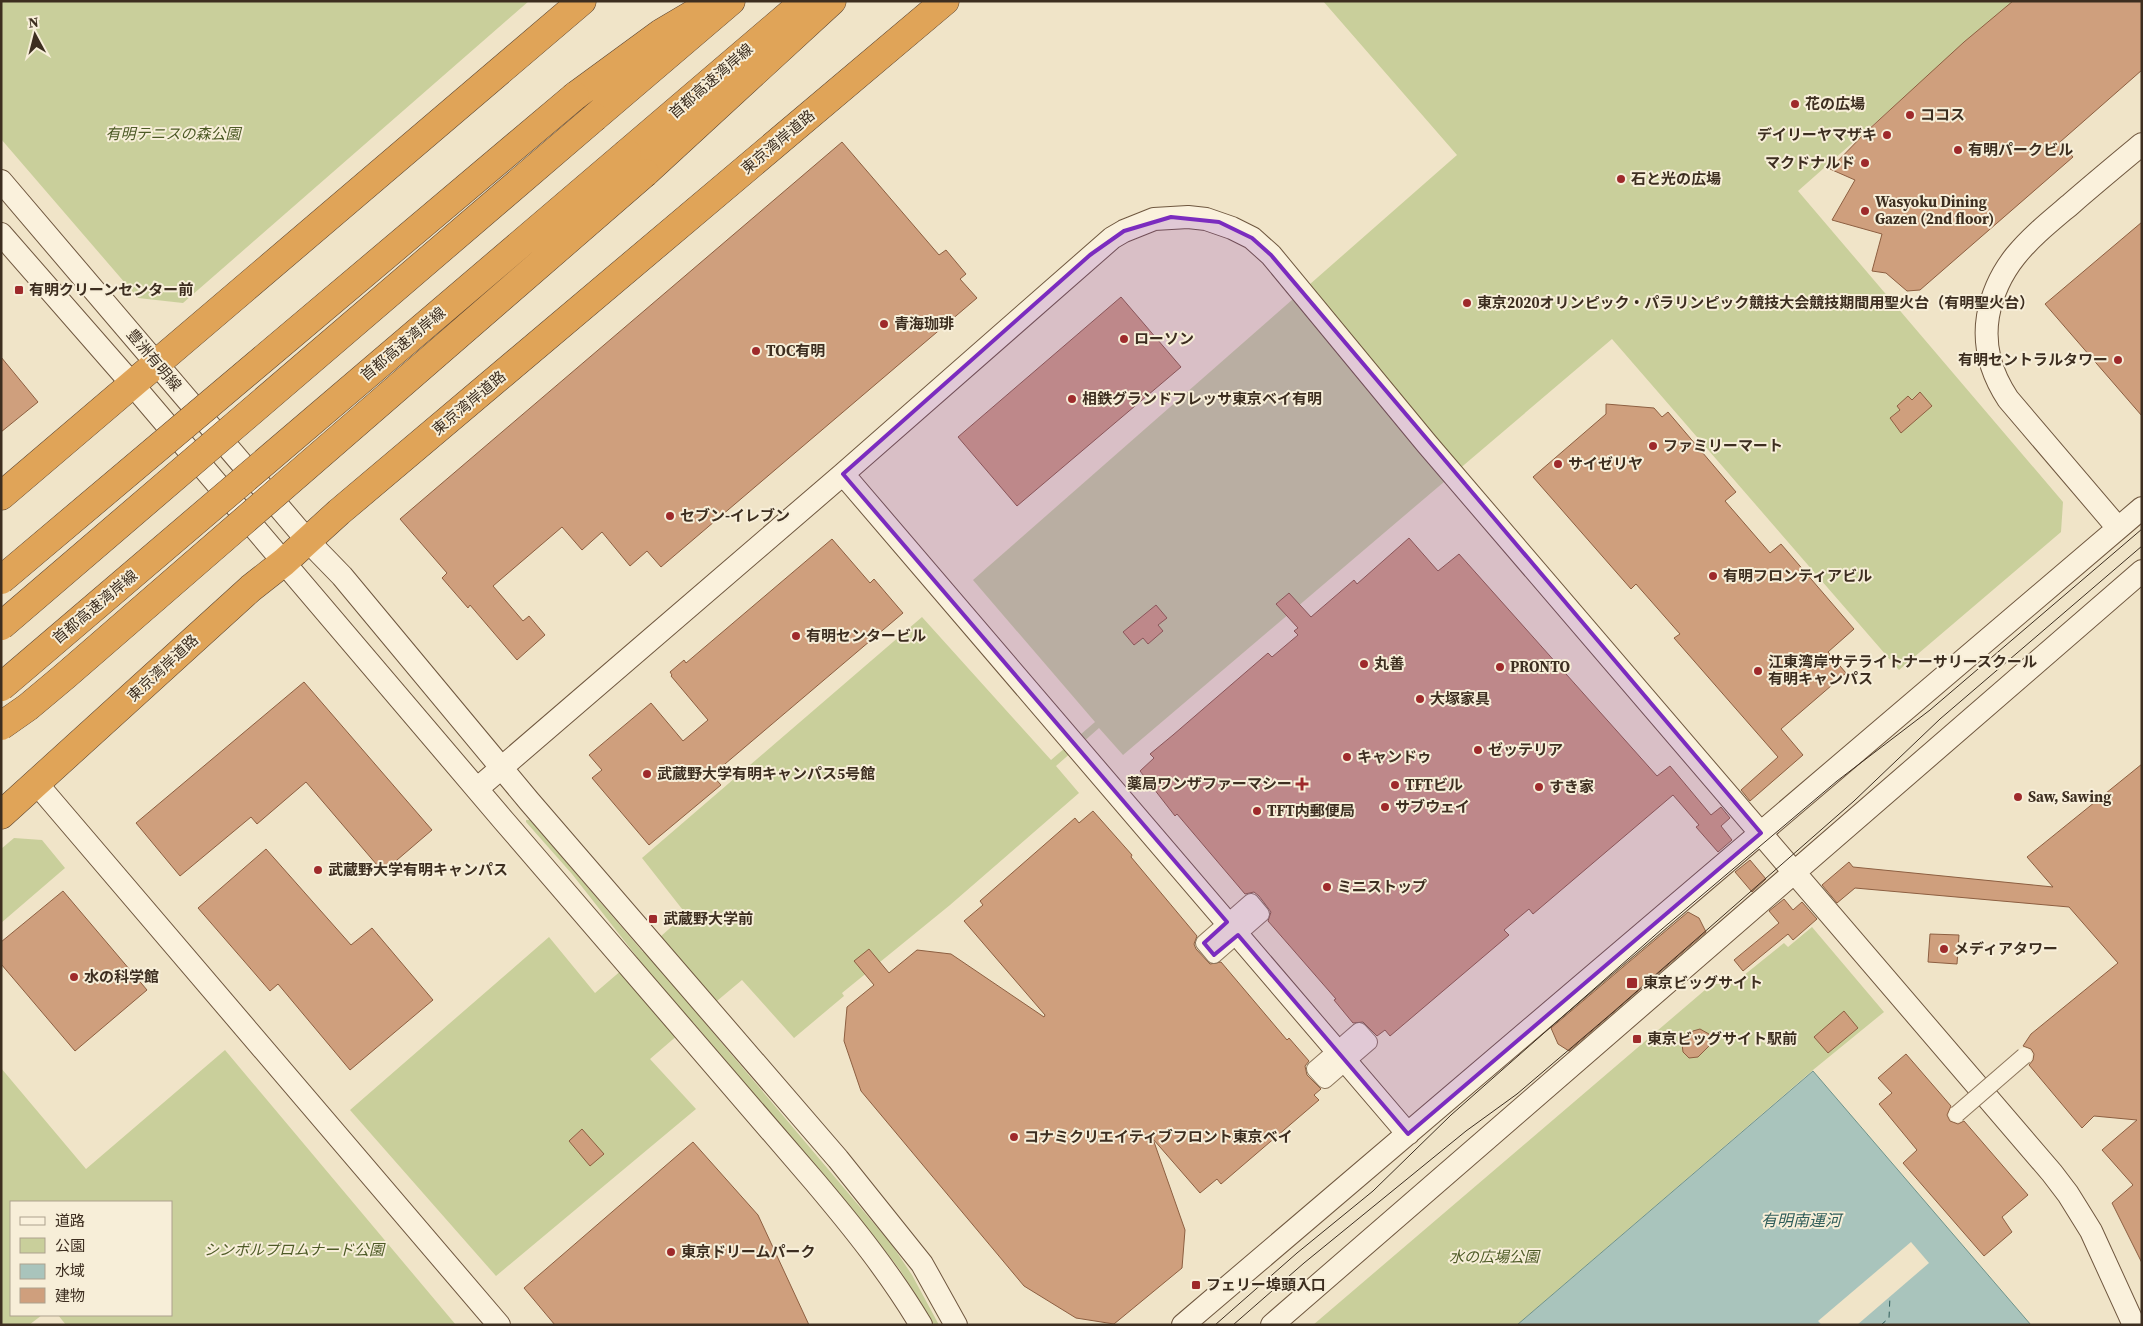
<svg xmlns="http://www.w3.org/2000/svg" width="2143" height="1326" viewBox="0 0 2143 1326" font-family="'Source Serif 4','Noto Sans JP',serif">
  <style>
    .green { fill: #c9cf9b }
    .water { fill: #a9c4bc; stroke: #6f938a }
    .pier { fill: #f0e4c8 }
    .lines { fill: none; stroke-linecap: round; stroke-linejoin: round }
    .ferry { stroke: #2f5d5a; stroke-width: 1; stroke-dasharray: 6 5; stroke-linecap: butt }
    .building { fill: #cf9f7d; stroke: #8d5f41 }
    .street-casing { stroke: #8d765c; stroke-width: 18 }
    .secondary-casing { stroke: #6f573f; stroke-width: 24 }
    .highway-casing { stroke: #5b4430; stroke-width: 29 }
    .street { stroke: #faf1dc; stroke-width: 16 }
    .secondary { stroke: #faf1dc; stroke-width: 22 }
    .highway { stroke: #e0a458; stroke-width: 28 }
    .tram { stroke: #3d2e20; stroke-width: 1 }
    .street-bridge-casing { stroke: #8d765c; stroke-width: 18; stroke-linecap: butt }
    .highway-bridge-casing { stroke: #5b4430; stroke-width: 29; stroke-linecap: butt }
    .street-bridge { stroke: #faf1dc; stroke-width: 16 }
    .highway-bridge { stroke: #e0a458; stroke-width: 28 }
    .marked { fill: #7b2cbf; fill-opacity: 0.2; stroke: #7b2cbf; stroke-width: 4; stroke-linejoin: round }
    .poi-dot { fill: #9e2a2b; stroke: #f7eed8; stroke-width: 2 }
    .labels { text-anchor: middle; stroke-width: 4; stroke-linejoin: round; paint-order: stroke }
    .street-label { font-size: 15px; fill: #3d2e20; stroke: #f7eed8 }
    .poi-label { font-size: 15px; font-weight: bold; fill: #3d2e20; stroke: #f7eed8; text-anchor: start }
    .park-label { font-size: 15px; font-style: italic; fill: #4d5a26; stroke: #f7eed8 }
    .water-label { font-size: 16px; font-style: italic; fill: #2f5d5a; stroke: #f7eed8 }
  </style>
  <rect width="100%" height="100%" fill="#f0e4c8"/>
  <path class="green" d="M1,1h528l-346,302 -45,-5 -137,-159z
    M1323,1h690l-215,190 265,311 -2,30 -162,138 -287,-331 -489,416 -24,-27 -43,38 23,27 -129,112 -108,88 2,3 -50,42 -52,-58 -43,36 193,229 20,30 27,50h-5l-34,-55 -27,-35 -180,-213 -43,37 46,50 -200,167 -146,-166 199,-173 46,56 42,-36 -65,-83 -46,-52v-2h4l113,132 43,-38 -44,-56 280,-241 129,143 44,-38 -122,-142 484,-425z
    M14,838l28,2 23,28 -64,55v-74z
    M1812,927l72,85 -71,58 -296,255h-204l399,-341h21l51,-41 4,4z
    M225,1050l231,275h-390l-8,-10h113v-113h-160v113h31l-13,10h-28v-257l85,101z"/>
  <path class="water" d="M1813,1071l218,254h-514z"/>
  <path class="pier" d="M1911,1242l18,21 -72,62h-35l-4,-4z"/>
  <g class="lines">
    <path class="ferry" d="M1881,1325l8,-7 1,-22"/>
  </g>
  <path class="building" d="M2013,1h129v69l-82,72 13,15 -153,133 -13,1 -21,-18 -14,-2 10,-37 -50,-14 23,-40 -25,-11 37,-38 97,-89z
    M842,142l97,113 7,-5 20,24 -6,5 17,19 -316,269 -14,-16 -17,15 -28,-34 -20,18 -20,-23 -69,59 30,35 6,-5 16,19 -28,25 -47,-55 -2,3 -26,-30 5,-5 -47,-54z
    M2142,222v194l-97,-112z
    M1121,297l60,70 -164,139 -59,-69z
    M1,357l37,45 -37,30z
    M1920,392l12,14 -31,27 -11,-15 10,-8 -3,-4 11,-10 4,4z
    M1606,404l48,4 8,9 6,-5 68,80 -11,9 45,52 11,-9 73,85 -26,23 18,21 -65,56 22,26 -53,46 -9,-11 37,-33 -104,-119 6,-4 -44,-50 -5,5 -98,-112 73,-63z
    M1409,538l29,33 21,-17 198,222 13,-10 41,49 10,-8 9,11 -9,8 11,14 -14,12 -22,-25 3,-2 -26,-30 -140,119 -4,-5 -25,21 5,5 -119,101 -5,-6 -8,6 -14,-14 -10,1 -19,-23 2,-1 -68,-78 3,-9 -12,-16 -5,-4 -9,2 -68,-80 -2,2 -35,-45 14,-13 -4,-4 23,-19 95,-82 4,4 26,-22 -4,-4 4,-3 -22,-24 13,-11 22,24 43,-37 3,4z
    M832,539l38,44 4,-4 29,34 -191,162 9,10 -72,60 -57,-67 10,-8 -13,-15 62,-52 32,38 25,-21 -37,-44 1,-1 -2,-3 14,-12 2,3z
    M1156,605l11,13 -9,7 5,6 -15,13 -5,-6 -9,7 -11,-13z
    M304,682l128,148 -49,42 -77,-90 -49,42 -6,-7 -71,59 -44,-53z
    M2142,764v499l-30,-60 21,-18 -31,-35 35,-30 -43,-4 -12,12 -53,-63 4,-5 1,-6 -3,-5 -8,-3 8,-12 87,-71 -49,-56 -214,-19 -18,15 -15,-18 27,-23 4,5 200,20 -26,-30z
    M1093,811l39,44 -1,2 66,79 -3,8 2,5 14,15 11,-2 66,78 2,-2 20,23 -4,5 2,9 14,14 -7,6 5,5 -98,84 -4,-5 -17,14 -47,-54 32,91 -3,38 -68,56 -38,-6 -52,-32 -163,-195 -17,-50 3,-34 27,-22 -20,-24 15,-12 20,24 28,-23 34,4 93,63 1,-2 -81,-94 19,-16 -3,-4 95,-83 4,5z
    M266,849l85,96 21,-17 61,72 -83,70 -72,-86 -8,7 -72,-83z
    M1750,860l16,19 -14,13 -17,-20z
    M63,891l84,99 -72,61 -74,-87v-22z
    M1784,899l9,11 9,-8 15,17 -24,21 -5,-6 -45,37 -9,-11 45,-37 -10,-12z
    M1688,912l11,6 7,14 -137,119 -11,-7 -7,-16z
    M1930,934l29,1 -2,29 -29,-2z
    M1844,1011l14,17 -30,25 -14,-16z
    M1700,1029l9,5 1,11 -12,12 -9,1 -6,-6 -1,-8 11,-13z
    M1906,1054l45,52 -4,9 3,6 8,3 6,-3 64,74 -26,22 10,15 -28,24 -81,-93 14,-13 -38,-46 13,-11 -14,-15z
    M582,1129l22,25 -14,12 -21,-25z
    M693,1142l65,73 51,110h-254l-31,-37z"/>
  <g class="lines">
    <defs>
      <path id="street" d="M1251,902l10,12 -47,41 -10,-12z
        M1359,1031l10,11 -44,38 -10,-11z"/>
      <path id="secondary" d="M1,181l306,359 35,36 187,225 309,358 84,105 34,61
        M1,234l132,151 371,436 311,361c38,45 75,91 106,143
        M843,474l565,660
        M2118,528l-110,-129c-17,-26 -25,-52 -20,-83 10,-54 44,-79 84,-113 23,-20 46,-39 70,-59
        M37,784l462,541
        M478,788l365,-314 269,-236 12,-7 30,-12 34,-2 18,2 26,9 20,10 19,17 156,189 625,729 16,21 23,37 43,94
        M1183,1325l959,-817
        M1272,1325l870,-754"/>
      <path id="highway" d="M575,96l86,-63 44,-26
        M595,117l136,-116
        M627,153l178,-152
        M645,173l187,-172
        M1,496l581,-495
        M1,815l250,-227 33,-26 55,-50 606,-511"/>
    </defs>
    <use href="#street" class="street-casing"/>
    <use href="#secondary" class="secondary-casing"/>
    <use href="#highway" class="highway-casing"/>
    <use href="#street" class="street"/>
    <use href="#secondary" class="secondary"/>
    <use href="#highway" class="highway"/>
    <path class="tram" d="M1215,1325l82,-72 76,-62 78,-76 211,-186 175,-148 93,-71 212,-181
      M1233,1325l71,-62 162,-132 51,-37 95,-81 242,-212 86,-82 202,-173"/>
    <defs>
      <path id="street-bridge" d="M1957,1114l67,-58"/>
      <path id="highway-bridge" d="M1,580l574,-484
        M1,626l594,-509
        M1,687l626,-534
        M1,726l27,-19 37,-31 580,-503"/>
    </defs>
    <use href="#street-bridge" class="street-bridge-casing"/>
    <use href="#highway-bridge" class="highway-bridge-casing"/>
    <use href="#street-bridge" class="street-bridge"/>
    <use href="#highway-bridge" class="highway-bridge"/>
  </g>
  <path class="marked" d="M1171,217l48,5 33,16 19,17 490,578 -353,301 -170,-199 -24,20 -10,-12 23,-21 -384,-448 247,-219 34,-24z"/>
  <g class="poi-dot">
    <circle cx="1795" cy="104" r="5"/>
    <circle cx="1910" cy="115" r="5"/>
    <circle cx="1887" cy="135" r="5"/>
    <circle cx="1958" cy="150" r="5"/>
    <circle cx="1865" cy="163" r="5"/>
    <circle cx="1621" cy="179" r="5"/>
    <circle cx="1865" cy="211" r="5"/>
    <rect x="14" y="285" width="10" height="10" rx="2.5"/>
    <circle cx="1467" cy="303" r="5"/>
    <circle cx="884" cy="324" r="5"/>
    <circle cx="1124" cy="339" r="5"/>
    <circle cx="756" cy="351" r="5"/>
    <circle cx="2118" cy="360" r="5"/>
    <circle cx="1072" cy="399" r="5"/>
    <circle cx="1653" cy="446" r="5"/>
    <circle cx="1558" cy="464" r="5"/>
    <circle cx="670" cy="516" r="5"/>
    <circle cx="1713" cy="576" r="5"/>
    <circle cx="796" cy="636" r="5"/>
    <circle cx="1364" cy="664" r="5"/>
    <circle cx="1500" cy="667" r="5"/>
    <circle cx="1758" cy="671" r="5"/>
    <circle cx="1420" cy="699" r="5"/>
    <circle cx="1478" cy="750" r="5"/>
    <circle cx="1347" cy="757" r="5"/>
    <circle cx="647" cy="774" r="5"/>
    <path d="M1299.5 776.5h5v5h5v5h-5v5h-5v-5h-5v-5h5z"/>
    <circle cx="1395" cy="785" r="5"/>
    <circle cx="1539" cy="787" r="5"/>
    <circle cx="2018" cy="797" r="5"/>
    <circle cx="1385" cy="807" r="5"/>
    <circle cx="1257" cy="811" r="5"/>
    <circle cx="318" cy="870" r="5"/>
    <circle cx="1327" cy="887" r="5"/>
    <rect x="648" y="914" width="10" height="10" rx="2.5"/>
    <circle cx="1944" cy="949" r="5"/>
    <circle cx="74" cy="977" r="5"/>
    <rect x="1626" y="977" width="12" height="12" rx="2.5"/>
    <rect x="1632" y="1034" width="10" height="10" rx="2.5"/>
    <circle cx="1014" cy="1137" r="5"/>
    <circle cx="671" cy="1252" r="5"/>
    <rect x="1191" y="1280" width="10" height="10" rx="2.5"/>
  </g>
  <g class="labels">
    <g class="street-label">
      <text transform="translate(711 81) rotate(-41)" y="5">首都高速湾岸線</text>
      <text transform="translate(778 142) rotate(-40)" y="5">東京湾岸道路</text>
      <text transform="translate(403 344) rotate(-40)" y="5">首都高速湾岸線</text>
      <text transform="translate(154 360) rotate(50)" y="5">豊洲有明線</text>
      <text transform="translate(469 403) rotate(-40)" y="5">東京湾岸道路</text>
      <text transform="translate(95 607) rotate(-40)" y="5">首都高速湾岸線</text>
      <text transform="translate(163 668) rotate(-43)" y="5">東京湾岸道路</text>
    </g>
    <g class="poi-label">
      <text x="1805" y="109">花の広場</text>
      <text x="1920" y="120">ココス</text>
      <text x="1877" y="140" text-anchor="end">デイリーヤマザキ</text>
      <text x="1968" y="155">有明パークビル</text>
      <text x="1855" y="168" text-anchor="end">マクドナルド</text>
      <text x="1631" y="184">石と光の広場</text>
      <text x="1875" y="207">Wasyoku Dining<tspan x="1875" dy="17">Gazen (2nd floor)</tspan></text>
      <text x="29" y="295">有明クリーンセンター前</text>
      <text x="1477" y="308">東京2020オリンピック・パラリンピック競技大会競技期間用聖火台（有明聖火台）</text>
      <text x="894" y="329">青海珈琲</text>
      <text x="1134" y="344">ローソン</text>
      <text x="766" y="356">TOC有明</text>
      <text x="2108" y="365" text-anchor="end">有明セントラルタワー</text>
      <text x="1082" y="404">相鉄グランドフレッサ東京ベイ有明</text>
      <text x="1663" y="451">ファミリーマート</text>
      <text x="1568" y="469">サイゼリヤ</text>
      <text x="680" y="521">セブン-イレブン</text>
      <text x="1723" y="581">有明フロンティアビル</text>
      <text x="806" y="641">有明センタービル</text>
      <text x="1768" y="667">江東湾岸サテライトナーサリースクール<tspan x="1768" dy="17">有明キャンパス</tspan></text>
      <text x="1374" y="669">丸善</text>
      <text x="1510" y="672">PRONTO</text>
      <text x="1430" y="704">大塚家具</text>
      <text x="1488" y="755">ゼッテリア</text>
      <text x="1357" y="762">キャンドゥ</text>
      <text x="657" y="779">武蔵野大学有明キャンパス5号館</text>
      <text x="1292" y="789" text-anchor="end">薬局ワンザファーマシー</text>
      <text x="1405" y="790">TFTビル</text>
      <text x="1549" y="792">すき家</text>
      <text x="2028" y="802">Saw, Sawing</text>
      <text x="1395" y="812">サブウェイ</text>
      <text x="1267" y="816">TFT内郵便局</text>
      <text x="328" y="875">武蔵野大学有明キャンパス</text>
      <text x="1337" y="892">ミニストップ</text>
      <text x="663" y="924">武蔵野大学前</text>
      <text x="1954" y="954">メディアタワー</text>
      <text x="84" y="982">水の科学館</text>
      <text x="1643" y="988">東京ビッグサイト</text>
      <text x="1647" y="1044">東京ビッグサイト駅前</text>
      <text x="1024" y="1142">コナミクリエイティブフロント東京ベイ</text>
      <text x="681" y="1257">東京ドリームパーク</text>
      <text x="1206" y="1290">フェリー埠頭入口</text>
    </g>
    <g class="park-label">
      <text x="173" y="139">有明テニスの森公園</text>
      <text x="294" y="1255">シンボルプロムナード公園</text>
      <text x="1494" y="1262">水の広場公園</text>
    </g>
    <g class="water-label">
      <text x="1801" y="1226">有明南運河</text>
    </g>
  </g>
  <rect width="2143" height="1326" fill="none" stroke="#3d2e20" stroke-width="5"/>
  <rect x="10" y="1201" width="162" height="115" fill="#f7eed8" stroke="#ada18e"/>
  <rect x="20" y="1217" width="25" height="8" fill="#faf1dc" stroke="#ada18e"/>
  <text x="55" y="1226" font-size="15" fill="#3d2e20">道路</text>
  <rect x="20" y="1238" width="25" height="15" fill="#c9cf9b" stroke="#ada18e"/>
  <text x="55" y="1251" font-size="15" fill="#3d2e20">公園</text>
  <rect x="20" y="1264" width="25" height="15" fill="#a9c4bc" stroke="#ada18e"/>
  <text x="55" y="1276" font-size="15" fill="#3d2e20">水域</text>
  <rect x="20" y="1288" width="25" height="15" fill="#cf9f7d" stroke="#ada18e"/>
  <text x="55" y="1301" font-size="15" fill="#3d2e20">建物</text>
  <g transform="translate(35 35) rotate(353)" stroke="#f7eed8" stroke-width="4" paint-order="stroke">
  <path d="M0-4L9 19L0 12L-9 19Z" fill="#3d2e20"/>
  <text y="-8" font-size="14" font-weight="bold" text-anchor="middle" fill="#3d2e20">N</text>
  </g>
</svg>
